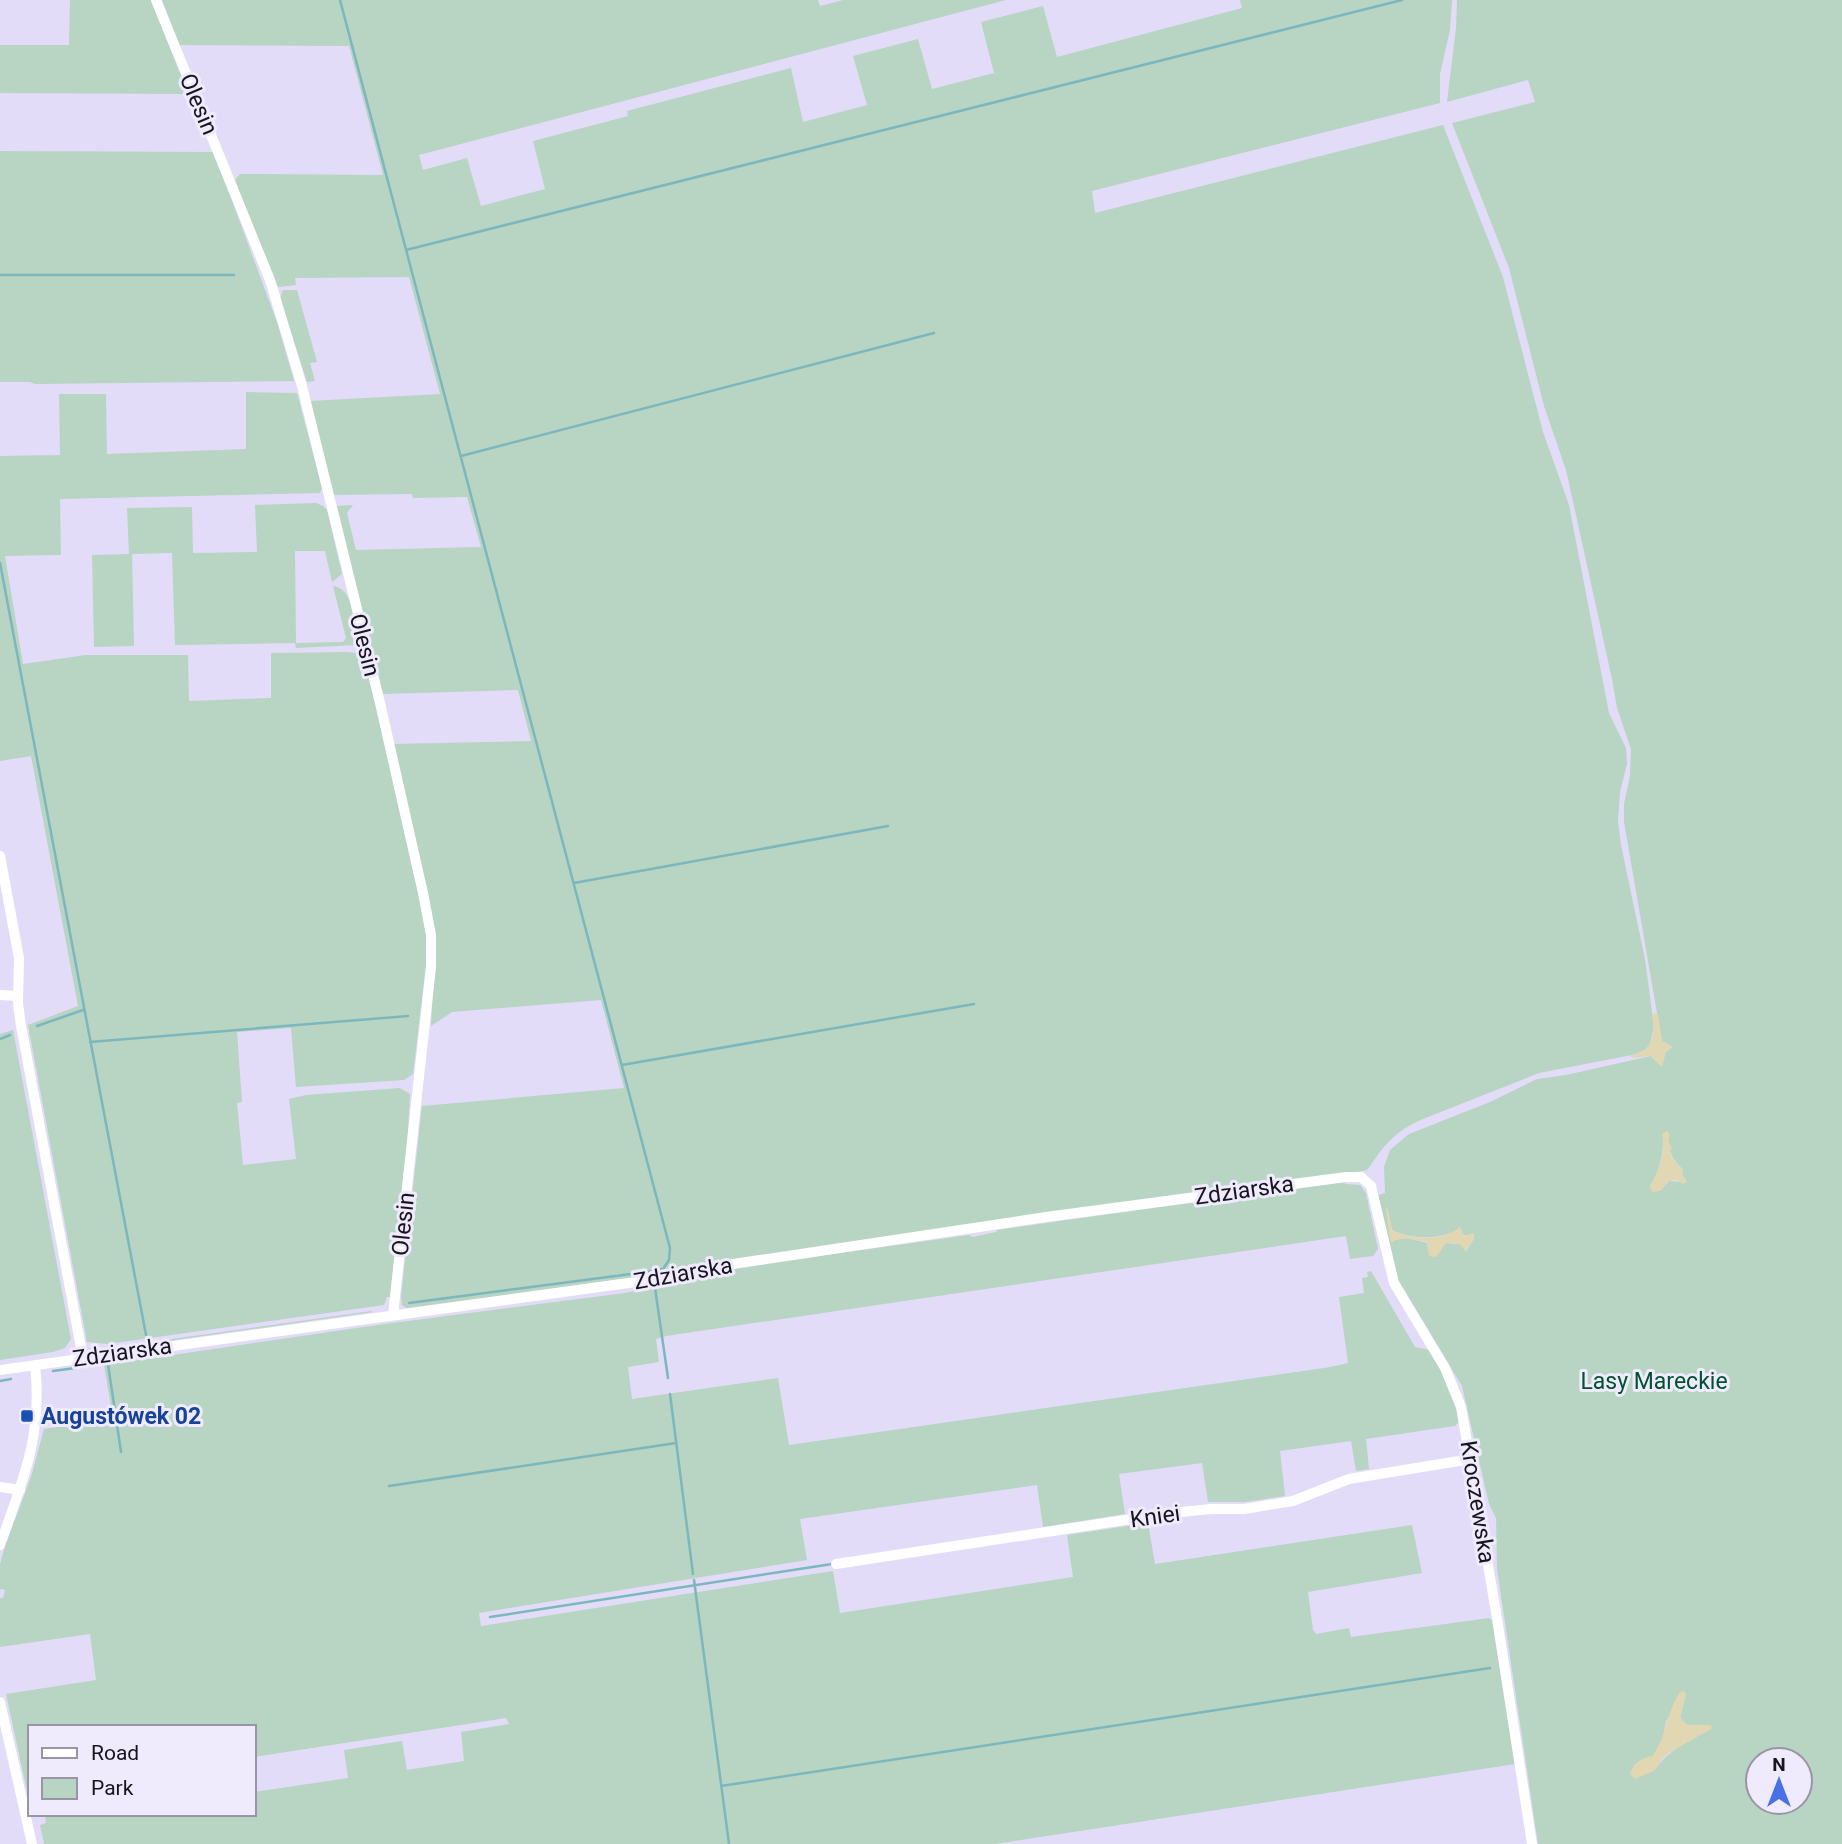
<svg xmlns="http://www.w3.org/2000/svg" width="1842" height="1844" viewBox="0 0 1842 1844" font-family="Roboto,sans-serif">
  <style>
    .green { fill: #b8d4c2; fill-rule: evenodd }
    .sand { fill: #e1d7b2 }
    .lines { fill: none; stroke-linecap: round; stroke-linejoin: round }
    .stream { stroke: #7cb7be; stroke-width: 2.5 }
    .minor { stroke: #fff; stroke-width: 10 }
    .transit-dot { fill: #1a4fb4; stroke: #efebfc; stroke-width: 2.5 }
    .labels { text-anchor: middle; stroke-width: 6; stroke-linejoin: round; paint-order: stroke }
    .street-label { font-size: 23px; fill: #18151f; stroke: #efebfc }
    .park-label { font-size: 23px; fill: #02522f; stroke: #efebfc }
    .transit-label { font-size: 23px; font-weight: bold; fill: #164399; stroke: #efebfc; text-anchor: start }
  </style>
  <rect width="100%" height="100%" fill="#e2dcf8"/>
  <path class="green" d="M70,0h81l37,87 -1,7 -187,-1v-48h69z
    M162,0h656l2,6 23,-6h163l-587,155 4,15 44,-12 14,48 64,-17 -12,-48 95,-25 -1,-5 164,-43 12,54 64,-17 -14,-49 65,-17 14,50 62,-16 -13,-51 62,-16 14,51 185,-49 -2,-8h212l-2,30 -10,44v29l-348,88 3,22 348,-88 60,152 40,155 26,73 40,208 17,35 1,16 -7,28 -2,29 3,24 24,114 9,68 -4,17 -5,6 -13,5 -93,18 -116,46c-28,12 -38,25 -55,50l-5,2 -187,24 -517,80 -252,33 -5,-3 -1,-9 21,-190 202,-18 -23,-88 -149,12 -21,14 4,-70 -42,-212 138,-3 -13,-51 -135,4 -46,-188 16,-1 -6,8 9,37 125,-3 -14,-50 -54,1 -1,-4 -78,1 -24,-94 130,-7 -31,-117 -114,1 1,7 -17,2 -5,-4 -39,-103 5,-6 143,1 -34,-129 -170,-1z
    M1457,0h385v1844h-304l-41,-275 -1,-51 -7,-14 -27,-118 -65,-108 -19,-83 7,-2 -1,-26 6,-17 19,-16 81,-32 47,-23 29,-4 85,-19 8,8 7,-12 6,-5 -10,-5 -38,-220v-18l6,-28 1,-27 -14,-41 -5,-29 -46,-209 -22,-64 -35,-138 -57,-145 83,-21 -7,-22 -81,22 9,-74zM1668,1138c1,14 4,22 15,31l-2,13 -12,-1 -9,10 -10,-5c9,-14 13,-30 13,-46zM1387,1207l5,23c19,9 44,10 63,1l19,8 -8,12 -6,-7 -14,-1 -4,3 -14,2 -1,-5 -19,-5 -14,2 -4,-6zM1686,1693l-6,25 7,7h23l2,3c-22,12 -44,22 -58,43l-21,-5 20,-10 10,-18 3,-17zM1758,1760h42v42h-42z
    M0,151l214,1 64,173 16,56 -259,3 -5,-2h-30z
    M283,290h14l20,72 -7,1 5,18 -8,1 -27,-83z
    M246,392l51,1 25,95 -2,5 -260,6 1,56 -56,1 18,108 63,-9h102l1,46 82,-3v-45l76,-1 10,1 9,8 56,249 6,38 -15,126 -9,6 -108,7 -5,-59 -54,4 5,70 -5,1 6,62 53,-6 -7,-60 17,-4 94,-7 10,6 -3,54 -17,149h-3l-3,8 -276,39 -21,-2 -59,-317 50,-19 -47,-250 -31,5v-305l60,-1 -1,-61h47l1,60 139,-5z
    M316,503l7,3 4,4 15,64 -10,8 -7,-31h-30l1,92 47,-1 3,-4 -13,-52c21,2 21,37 25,53l-1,6 -61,3 -1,-5 -120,2 -3,-92 -40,1 2,92 -40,1 -2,-92 37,-1 -2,-46 65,-1 1,46 64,-1 -2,-47z
    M13,1030l58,309 -6,9 -12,4 -53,8v-326z
    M1344,1181l1,3 15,1 6,8 12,56 -5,7 -23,3 -4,-23 -680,100 -10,3 3,23 -31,5 4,32 146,-21 11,67 542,-78 17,-4 -9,-66 25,-4 -2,-15 6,-1 -1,-5 4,-1 44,76 14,3 19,31 12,40 -5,5 -89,13 3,30 -13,2 -5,-30 -71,10 5,45 -40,6h-37l-6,-39 -83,11 6,40 -82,13 -6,-42 -237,34 7,41 -328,53 2,13 352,-55 7,42 233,-36 -6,-42 81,-12 7,41 257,-39 10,48 -114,19 5,38 3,4 33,-6 2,9 138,-19 3,2 23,144 -520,80h-951l-4,-19 6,-2 -1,-9h209v-22l94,-14 -4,-28 58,-9 5,29 57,-9 -3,-29 48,-8 -3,-6 -252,39v-30h-224v63l-3,1 -21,-97 90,-14 -6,-46 -90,13v-49h3l2,-8 -5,-1v-25l5,-18 26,-69 13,-48 69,-11 -9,-53 273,-40 248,-32 63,-13 -1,-4 25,-5 257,-36 4,2 23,-5 1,-2z
    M371,1311l2,1 -275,39 -11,-3h21z"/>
  <path class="sand" d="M1654,1013l4,1 4,27 11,6 -7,5 -4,15 -11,-11 -17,2 -4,-2c5,-2 12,-4 16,-7 9,-8 8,-24 6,-34z
    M1667,1131l3,4 -2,6 5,9 -4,-2c1,9 7,16 14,21l-1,5 5,8 -4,2 -7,-4 -7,1 -9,10 -8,1 -2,-6c9,-15 16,-35 12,-52z
    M1387,1206l5,24c20,10 50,12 68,-3l4,9 10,-3v6l-9,12 -5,-7 -14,-1 -10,14 -7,-1 -2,-14c-12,-2 -24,-6 -35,0l-2,-2 -4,-32z
    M1681,1691l5,2 -6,25 7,7h23l3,3 -43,24 -7,6 -9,13 -19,8 -5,-5c4,-12 11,-16 23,-18 14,-20 13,-45 28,-65z"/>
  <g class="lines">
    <path class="stream" d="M340,0l330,1248 -1,12 -6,9 -9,2 -245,32
      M406,250l996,-250
      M0,275h234
      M461,456l473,-123
      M0,563l146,772
      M574,883l314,-57
      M37,1026l46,-16
      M0,1039l10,-4
      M90,1042l318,-26
      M622,1065l352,-61
      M655,1288l13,90
      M94,1364h14l13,88
      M53,1371l30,-4
      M0,1381l11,-2
      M670,1394l23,180
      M389,1486l287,-43
      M694,1580l35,264
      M490,1617l342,-53
      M721,1786l769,-118"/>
    <path class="minor" d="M156,0l114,280 32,106 78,317 43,190 8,42v32l-38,348
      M0,856l19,102 -1,45 3,23 62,332
      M0,995l18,1
      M0,1370l657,-91 43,-10 346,-52 300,-40h15l10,9 23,97 51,85 16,39 35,205 36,232
      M0,1487l20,3
      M0,1545c23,-65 43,-110 35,-180
      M836,1564l335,-51 40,-4h33l49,-8 56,-22 122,-20
      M0,1702l32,142"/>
  </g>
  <rect class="transit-dot" x="20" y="1409" width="14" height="14" rx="3.5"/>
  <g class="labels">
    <g class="street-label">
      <text transform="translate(199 104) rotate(67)" y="8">Olesin</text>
      <text transform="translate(365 645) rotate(76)" y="8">Olesin</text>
      <text transform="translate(1244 1190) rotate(-8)" y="8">Zdziarska</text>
      <text transform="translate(403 1224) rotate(-84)" y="8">Olesin</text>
      <text transform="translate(683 1273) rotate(-10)" y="8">Zdziarska</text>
      <text transform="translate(122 1352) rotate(-8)" y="8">Zdziarska</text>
      <text transform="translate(1478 1502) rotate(81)" y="8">Kroczewska</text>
      <text transform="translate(1155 1516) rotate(-8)" y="8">Kniei</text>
    </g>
    <g class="park-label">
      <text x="1654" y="1389">Lasy Mareckie</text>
    </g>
    <g class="transit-label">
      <text x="41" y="1424">Augustówek 02</text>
    </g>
  </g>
  <rect x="28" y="1725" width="228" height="91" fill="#efebfc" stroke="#9995a4" stroke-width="2"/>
  <rect x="42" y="1748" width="35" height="10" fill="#ffffff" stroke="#9995a4" stroke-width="2"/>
  <text x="91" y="1760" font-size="21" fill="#18151f">Road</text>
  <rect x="42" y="1778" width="35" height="21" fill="#b8d4c2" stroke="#9995a4" stroke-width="2"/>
  <text x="91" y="1795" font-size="21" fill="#18151f">Park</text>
  <g transform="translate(1779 1781)"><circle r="33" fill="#efebfc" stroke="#9995a4" stroke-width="2"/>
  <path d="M0-5L12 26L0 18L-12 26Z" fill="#4871e4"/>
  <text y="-10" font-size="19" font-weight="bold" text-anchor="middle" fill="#18151f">N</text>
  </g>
</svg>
